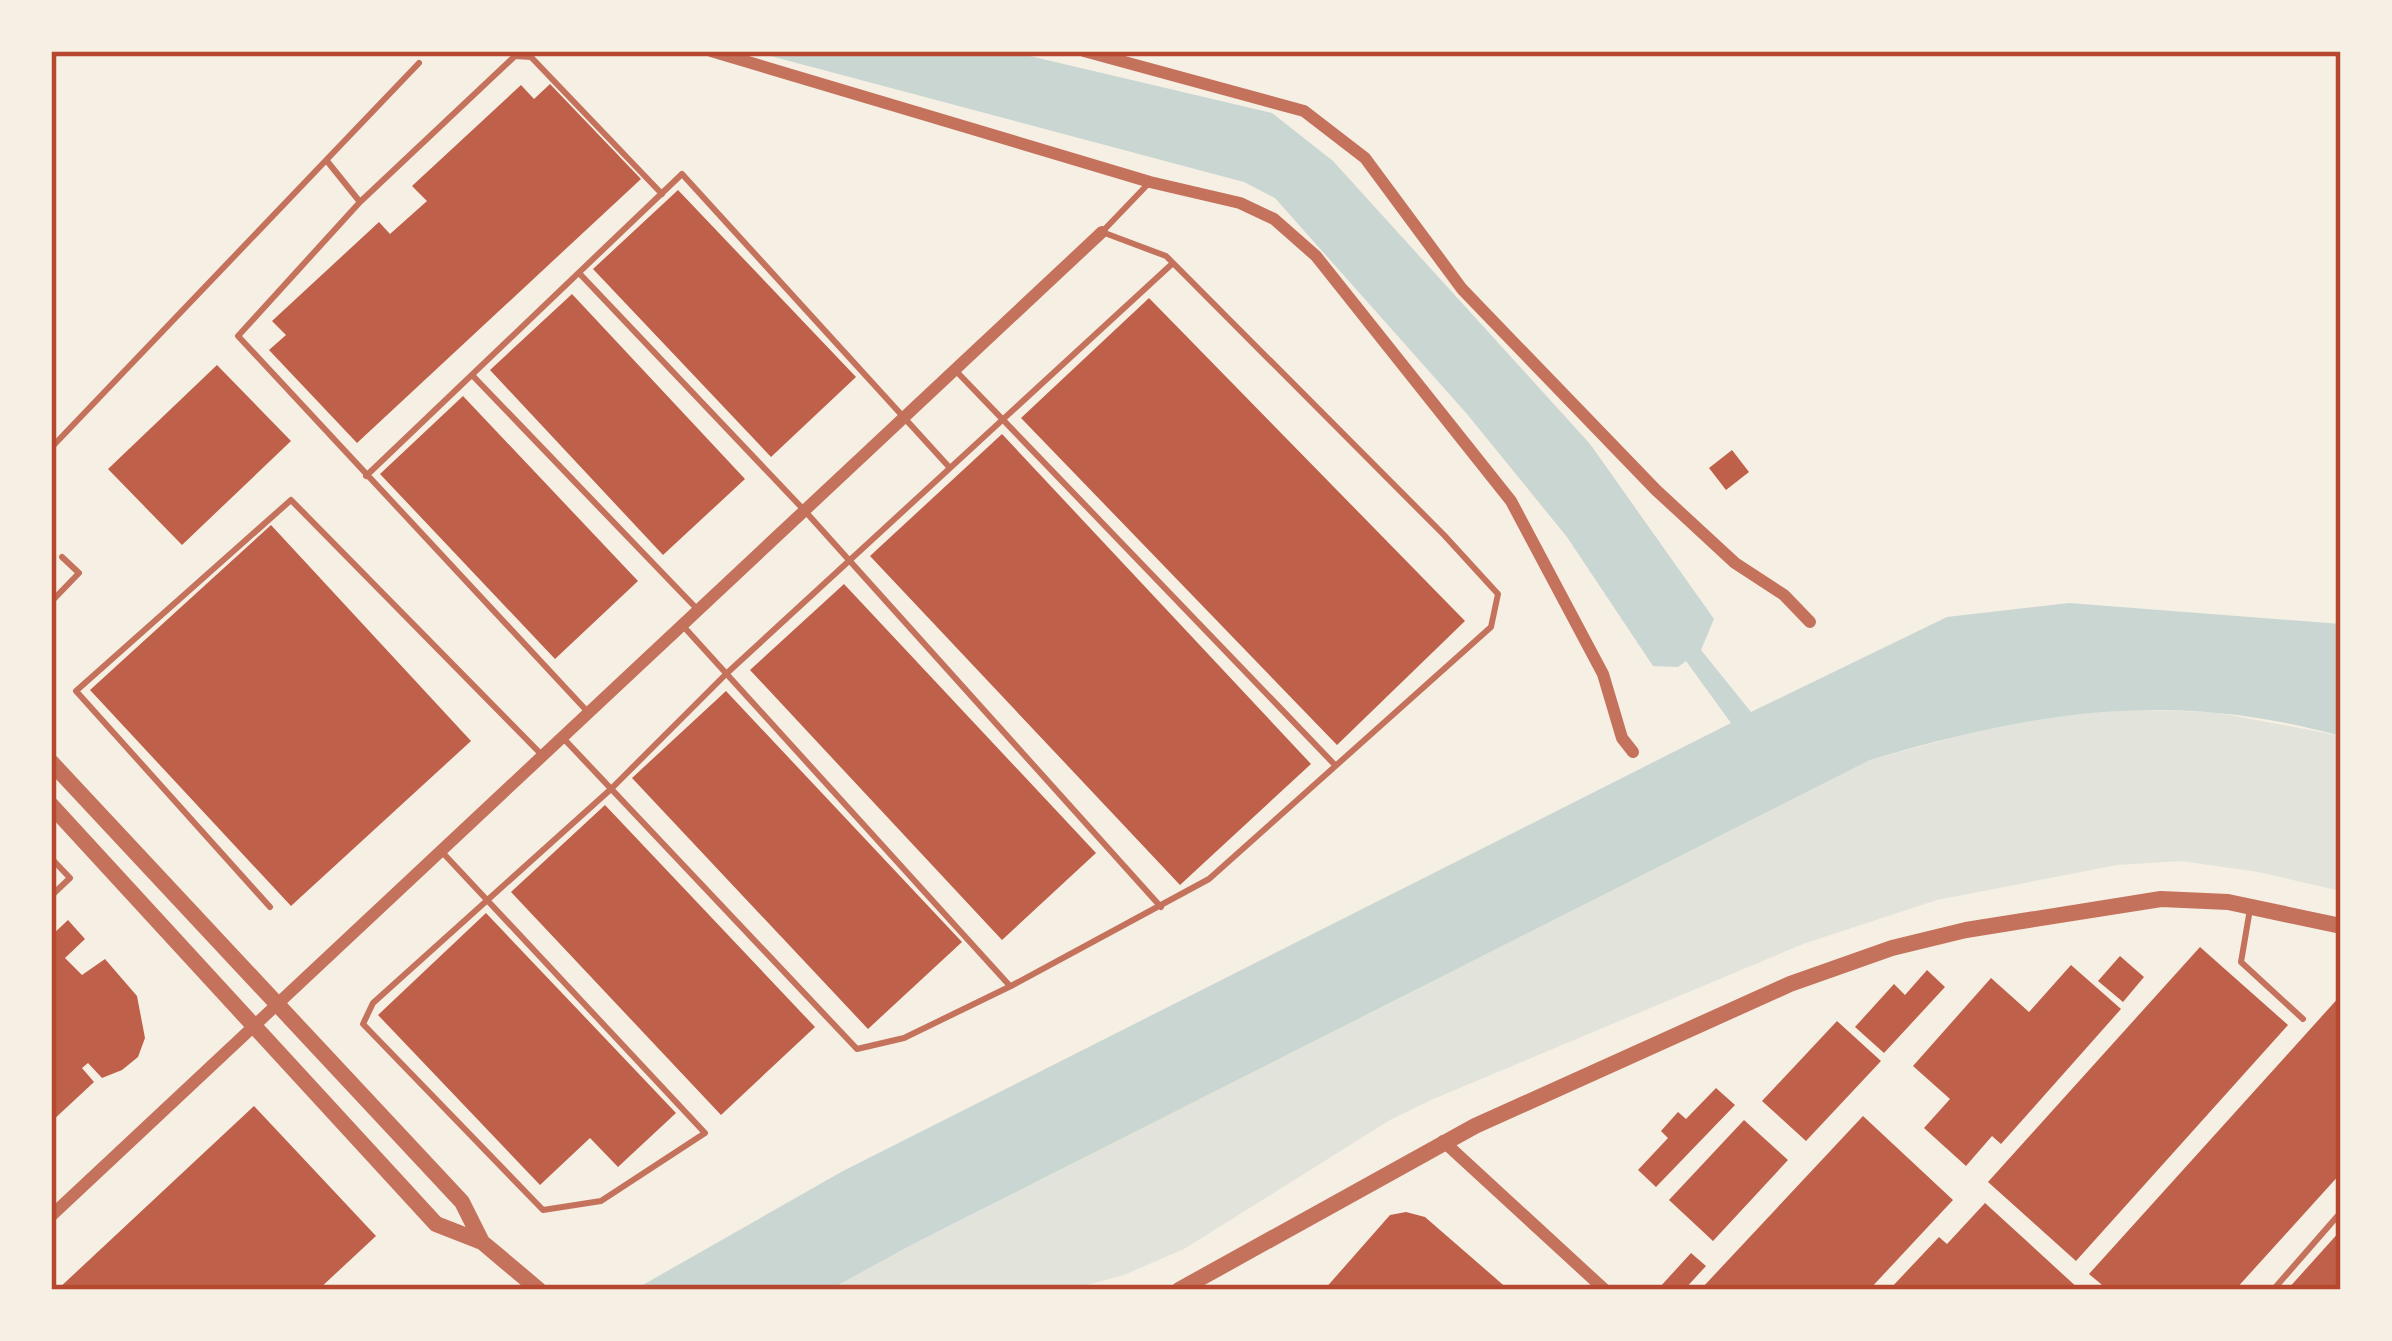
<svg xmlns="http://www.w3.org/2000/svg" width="2392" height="1341" viewBox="0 0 2392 1341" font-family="'IBM Plex Sans',sans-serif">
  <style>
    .green { fill: #e2e4dc }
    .water { fill: #c9d6d2 }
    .building { fill: #bf614a }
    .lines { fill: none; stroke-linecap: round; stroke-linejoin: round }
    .service { stroke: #c5725c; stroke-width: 6 }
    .minor { stroke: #c5725c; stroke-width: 12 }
    .tertiary { stroke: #c5725c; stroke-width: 16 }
    .neatline { fill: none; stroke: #b5482f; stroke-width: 4.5 }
  </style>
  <rect width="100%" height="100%" fill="#f6efe4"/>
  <path class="green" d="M2107,709l107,3 127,24v155l-83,-19 -77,-11 -64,4 -180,35 -134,44 -372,156 -41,20 -206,129 -60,26 -56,15h-239l86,-47 955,-483 137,-37z"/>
  <path class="water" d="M752,51h257l263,62 61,48 257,283 124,175 -13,31 50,62 196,-95 122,-14 272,21v112c-171,-47 -305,-25 -471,24l-955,483 -86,47h-195l209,-119 888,-448 -45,-62 -8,6 -25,-1 -86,-129 -100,-123 -192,-216 -31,-16z"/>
  <path class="building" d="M550,84l91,95 -284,264 -88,-93 17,-15 -14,-14 107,-99 11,12 37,-33 -15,-15 109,-101 13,14z
    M678,190l178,187 -85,80 -178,-188z
    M572,294l173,185 -82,76 -173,-185z
    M1149,298l316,323 -128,124 -316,-327z
    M217,365l74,76 -109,104 -74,-76z
    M463,396l175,185 -83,78 -175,-185z
    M1002,434l309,330 -131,121 -310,-329z
    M1732,450l17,22 -23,18 -17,-22z
    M271,525l200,216 -180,165 -201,-216z
    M844,584l252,269 -94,87 -252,-270z
    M726,691l236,251 -94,87 -236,-251z
    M605,805l210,222 -94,88 -210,-223z
    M486,913l190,200 -58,54 -28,-29 -50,47 -162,-170z
    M68,920l17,19 -20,19 17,17 23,-16 32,37 8,42 -7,19 -16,13 -20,8 -14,-15 -6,5 12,14 -43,40v-186z
    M2200,947l88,78 -212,236 -88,-79z
    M2120,956l24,21 -21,25 -25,-21z
    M2071,965l50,44 -120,135 -9,-8 -26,30 -42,-38 26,-29 -37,-33 78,-88 38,34z
    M1927,970l18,17 -61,66 -29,-26 39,-43 11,11z
    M2341,995v178l-106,117h-127l-19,-16z
    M1837,1021l44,40 -75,80 -44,-40z
    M1716,1088l19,17 -79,82 -18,-17 30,-32 -7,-7 17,-19 8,7z
    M254,1106l122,130 -58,54h-261z
    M1863,1116l90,84 -84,90 -167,-2z
    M1744,1120l44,40 -75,81 -44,-41z
    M1985,1203l95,87h-191l50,-53 8,7z
    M1406,1212l19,5 84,73h-185l66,-75z
    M2341,1230v60h-54z
    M1691,1253l15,13 -22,24h-22l-3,-2z"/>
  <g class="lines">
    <path class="service" d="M327,161l33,41 155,-146 16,1 131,137
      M360,202l-122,134 348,374
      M579,273l225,237 357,397
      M957,372l378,393
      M472,375l226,235
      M51,448l368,-385
      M366,476l316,-302 268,294
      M51,602l28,-29 -17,-16
      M684,627l326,359
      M565,740l292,309 47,-11 107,-52 198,-107 282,-252 7,-33 -54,-59 -278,-279 -64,-24 47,-49
      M443,853l44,47 218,233 -104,68 -58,9 -180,-186 10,-21 238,-214 115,-115 447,-411
      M51,858l19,20 -19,18
      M270,907l-194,-216 215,-191 249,253
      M2250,909l-9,53 62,57
      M2273,1290l68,-78"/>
    <path class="minor" d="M711,51l439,131 90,21 34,16 42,37 195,245 92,173 19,64 11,14
      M1084,51l220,60 61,47 97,131 194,201 79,73 49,32 26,27
      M1443,1141l162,149
      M51,1216l1051,-984"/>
    <path class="tertiary" d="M51,762l411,440 20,40
      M51,805l385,419 46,18 57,48
      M1179,1290l296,-164 315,-142 102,-36 74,-18 195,-31 67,3 113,24"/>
  </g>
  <rect width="2392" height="1341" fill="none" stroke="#f6efe4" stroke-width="108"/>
  <rect x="54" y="54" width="2284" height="1233" class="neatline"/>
</svg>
